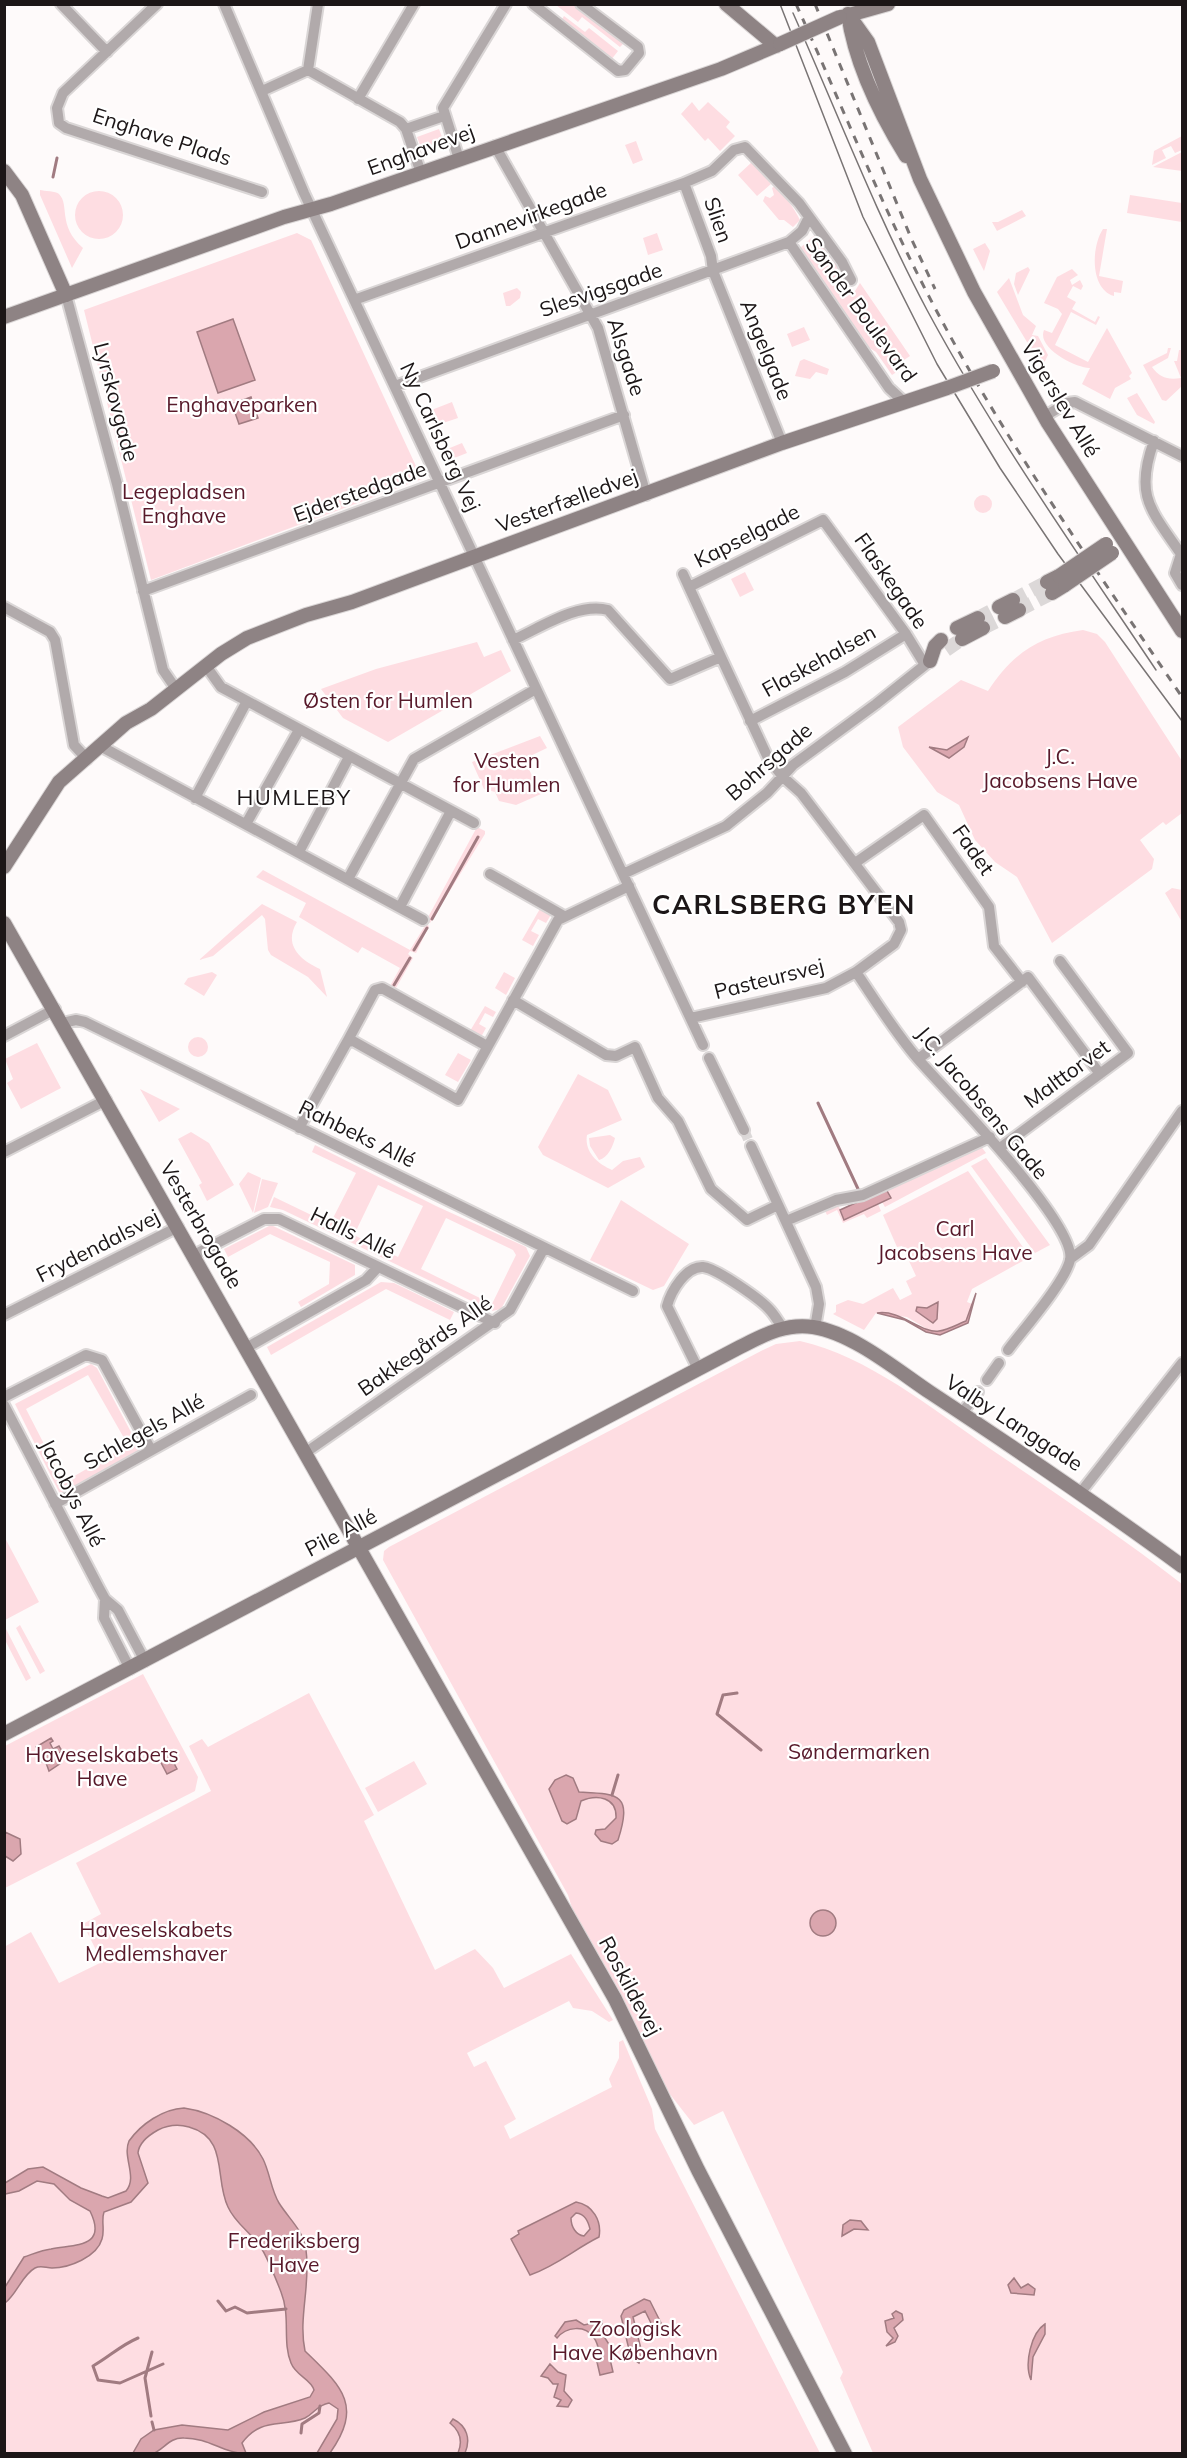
<svg xmlns="http://www.w3.org/2000/svg" width="1187" height="2458" viewBox="0 0 1187 2458" font-family="Mulish,sans-serif">
  <style>
    .green { fill: #fedde2; fill-rule: evenodd }
    .water { fill: #daa6ae; stroke: #a17b81; stroke-width: 1.5; fill-rule: evenodd }
    .lines { fill: none; stroke-linecap: round; stroke-linejoin: round }
    .stream { stroke: #a17b81; stroke-width: 3 }
    .street-tunnel { stroke: #dcd8d8; stroke-width: 10; stroke-dasharray: 10 5; stroke-linecap: butt }
    .secondary-tunnel { stroke: #dcd8d8; stroke-width: 14; stroke-dasharray: 14 7; stroke-linecap: butt }
    .street-casing { stroke: #dad6d6; stroke-width: 14 }
    .secondary-casing { stroke: #dad6d6; stroke-width: 16 }
    .street { stroke: #b1aaab; stroke-width: 10 }
    .secondary { stroke: #8e8384; stroke-width: 14 }
    .tram { stroke: #797474; stroke-width: 1.5 }
    .rail { stroke: #797474; stroke-width: 3; stroke-dasharray: 8 8; stroke-linecap: butt }
    .secondary-bridge-casing { stroke: #dad6d6; stroke-width: 16; stroke-linecap: butt }
    .secondary-bridge { stroke: #8e8384; stroke-width: 14 }
    .labels { text-anchor: middle; stroke-width: 4.5; stroke-linejoin: round; paint-order: stroke }
    .street-label { font-size: 21px; fill: #1c1617; stroke: #fff }
    .park-label { font-size: 21px; fill: #58192a; stroke: #fff }
    .neighbourhood-label { font-size: 22px; letter-spacing: 1.5px; fill: #1c1617; stroke: #fff }
    .district-label { font-size: 27px; font-weight: bold; letter-spacing: 1.5px; fill: #1c1617; stroke: #fff }
  </style>
  <rect width="100%" height="100%" fill="#fefafa"/>
  <path class="green" d="M556,5h19l49,38 -4,4 -38,-30 -4,5z
    M564,16l21,16 4,-4 29,23 -7,9 -50,-39z
    M692,102l7,9 9,-9 22,20 -4,5 9,9 -15,15 -12,-13 -3,3 -24,-27z
    M439,129l6,16 -22,8 -6,-16z
    M1182,136v14l-7,3 -4,-7 -9,4 4,8 -14,7 2,-14z
    M636,141l7,19 -10,4 -8,-19z
    M1182,152v19l-29,-4z
    M752,162l19,22 -14,12 -19,-21z
    M775,186c11,12 18,20 25,34l-7,7 -9,-7h-5l-16,-19 2,-5 5,2 4,-3 -2,-7z
    M40,190c4,1 16,1 19,4 11,11 -2,31 24,54l-11,20 -32,-73z
    M75 215a24 24 0 1 1 48 0a24 24 0 1 1-48 0Z
    M1130,195l52,8v19l-55,-9z
    M1022,210l4,6 -29,15 -5,-9h6z
    M1103,229h4l-8,47 24,5 -2,12 -7,-1v4c-24,-7 -23,-49 -11,-67z
    M818,232l23,32 1,20 4,7h9l5,-8 50,73 -12,8v7l-6,4 -16,-23 -8,-5 -68,-99z
    M297,233l14,7 111,239 -271,101 -67,-270z
    M657,233l6,17 -15,5 -5,-17z
    M985,243l5,8 -6,20 -11,-22z
    M1028,267l2,3 -12,25 -4,-11 2,-11z
    M1072,269l6,6 -8,5 2,5 8,-5 3,6 -2,4 -8,-4 -6,11 9,5 -4,7 23,13 3,-6 2,1 -4,8 -25,-13 -16,33 33,17 19,-34 25,45 -3,3 2,3 -16,9 -5,11 -28,-15 8,-16c-11,1 -54,-19 -46,-38l8,3 10,-19 -4,-5 -14,-6 13,-26z
    M1009,278l14,37 13,11 -4,9 6,1 10,19 -6,12 -45,-75z
    M517,288l4,4 -1,6 -10,8h-4l-3,-13z
    M804,327l6,13 -18,7 -5,-13z
    M1168,348h3l-3,10 -16,9c8,11 16,13 29,11l-7,-17h3l2,-11h3v36l-16,15 -4,-1 -19,-35 24,-12z
    M804,359l25,10 -2,6 -11,-3 -6,7 -15,-3 5,-15z
    M1137,393l18,29 -1,2 -17,-9 -10,-17z
    M452,402l6,16 -24,8 -5,-15z
    M462,443l5,10 -23,9 -4,-10z
    M974 504a9 9 0 1 1 18 0a9 9 0 1 1-18 0Z
    M745,572l9,18 -14,7 -9,-18z
    M1083,630l14,4 8,8 77,119v52l-16,12 -3,-3 -23,18 14,19 -2,10 -100,74 -35,-66 -22,-15 -20,-22 -16,-35 -22,-13 -34,-45 -5,-20 63,-47 27,11c24,-37 50,-55 95,-61z
    M477,642l7,15 17,-7 10,21 -123,71 -45,-24 -22,-29 55,-20z
    M540,736l7,12 -23,11 17,35 -25,11 -17,-4 -4,-9 -11,-3 -12,-27z
    M477,827l8,4v3l-55,89 -4,-2z
    M263,870l147,80 16,-26 3,2 -13,27 -6,-2 -2,3 5,4 -17,30 -6,-2 10,-18 -38,-21 -4,6 -59,-36 7,-14 -50,-26z
    M1172,888l10,2v32l-17,-29z
    M262,904l35,18c-14,23 3,38 23,47l7,28 -19,-20 -37,-22 -3,-5 -3,-31 -3,-4 -49,41 -14,4z
    M541,907l11,6 -6,10 -8,-4 -7,12 8,4 -6,11 -11,-6z
    M212,972l5,3 -13,21 -20,-12 4,-6z
    M504,972l11,6 -9,17 -11,-7z
    M485,1006l11,6 -3,5 -8,-4 -6,11 7,4 -5,9 -11,-6z
    M188 1047a10 10 0 1 1 20 0a10 10 0 1 1-20 0Z
    M37,1043l24,45 -40,21 -14,-26 6,-4 -8,-20z
    M458,1053l13,7 -13,22 -13,-7z
    M578,1074l30,16 14,30 -35,15c-3,17 11,29 25,35l11,-9 17,-4 5,10 -37,21 -65,-33 -5,-8z
    M140,1089l40,20 -21,13z
    M191,1132l18,11 25,42 -27,16 -8,-16 3,-2 -24,-44z
    M610,1135l5,3c-2,8 -7,20 -16,22l-9,-14 -1,-8z
    M315,1145l121,61 90,41 4,9 -29,53 -9,2 -144,-70 -65,-31 -13,-3 4,-10 56,27 26,-51 -44,-21zM378,1185l45,21 -25,51 -44,-22zM446,1218l67,32 3,5 -24,49 -71,-35z
    M980,1145l6,8 -101,54 -3,-5 9,-4 -5,-9z
    M986,1158l64,87 -15,8 -64,-87z
    M968,1171l62,86 -58,32 -5,13 5,2 -6,17 -28,11 -11,-3 -20,-12 -31,-4 -12,17 -31,-16 3,-2v-7l12,-5 15,4 30,-16 7,12 12,-6 -6,-13 10,-5 -14,-30 -5,1 -14,-32z
    M248,1172l13,6 -8,35 -14,-29z
    M262,1179l16,4 -10,24 -14,6z
    M621,1200l68,44 -25,42 -11,4 -63,-30z
    M878,1204l3,7 -14,7 -3,-4 -21,9 -6,-13 -10,5 -2,-4 13,-6 7,14z
    M271,1225l84,40v10l-54,32 -3,-5 31,-18 1,-22 -60,-28 -42,23 -4,-8z
    M381,1282l13,1 60,29 -4,8 -64,-31 -115,66 -4,-8z
    M800,1341c67,15 133,68 189,107 65,44 131,88 193,136v869h-309l-33,-75 3,-6 -120,-261 -29,14 -25,-32 -48,-97 -48,-85 -5,-16 -185,-335 1,-9 5,-4 372,-196 15,-7z
    M91,1364l6,4 43,81 -2,5 -74,40h-4l-45,-90zM88,1375l36,63 2,8 -55,32 -10,-1 -35,-68z
    M4,1536l35,66 -34,18h-1z
    M20,1625l25,46 -5,3 -24,-46z
    M5,1627l26,51 -5,3 -21,-41z
    M143,1674l55,103 -3,14 -190,97v-142z
    M309,1693l65,122 -10,6 71,149 40,-21 18,19 11,20 67,-34 42,66 -4,2 -17,-11 -19,-3 -4,-7 -102,52 7,14 12,-6 30,58 -12,7 6,13 102,-52 -3,-8 10,-21v-16l4,-2 29,69 3,20 165,324h-815l-1,-506 27,-15 28,51 43,-21 -19,-38 18,-10 -25,-51 135,-72 -22,-45 13,-7 6,8z
    M414,1761l13,23 -49,28 -13,-24z"/>
  <path class="water" d="M233,319l22,61 -37,13 -21,-61z
    M251,397l7,21 -19,6 -7,-20z
    M968,737l-4,10 -15,11 -20,-11 18,3z
    M886,1189l5,9 -47,22 -4,-10z
    M976,1293l-8,30 -28,12 -14,-3 -21,-12 -28,-7c23,-4 45,21 62,18 9,-1 19,-7 27,-10z
    M938,1302l-1,17 -4,4 -17,-12 1,-4 10,1z
    M51,1738l2,3 -3,2 3,6 6,-3 3,5 -6,4 5,8 -12,8 -4,-11 -4,2 -3,-5 4,-3 -6,-7z
    M167,1750l10,19 -10,5 -10,-19z
    M566,1775l7,3 6,14c39,2 54,1 39,48l-6,4 -11,-3 -6,-7 1,-4 9,-1 11,-11c1,-21 -19,-24 -35,-17l-5,18 -9,5 -5,-3 -13,-32 6,-9z
    M5,1832l15,7 1,15 -8,7 -8,-5z
    M810 1923a13 13 0 1 1 26 0a13 13 0 1 1-26 0Z
    M184,2108c29,4 66,25 79,51 7,14 8,31 16,44 10,16 25,28 27,47 5,34 -8,68 -1,101 36,35 59,54 25,102h-13l20,-34 1,-10 -9,-6c-12,2 -14,10 -24,15 -24,10 -44,-1 -63,25l4,10c-22,1 -36,-15 -62,-15 -15,-1 -20,12 -32,16 -6,1 -14,0 -19,-1l8,-14 13,-9 28,-5 46,5 36,-18 46,-15 4,-7c-3,-11 -18,-14 -23,-27 -9,-22 0,-46 -10,-71 -6,-15 -13,-34 -21,-46 -10,-14 -25,-23 -32,-39 -14,-29 1,-69 -39,-80 -11,-3 -21,-2 -31,3 -9,5 -19,12 -20,23l10,30 -17,19 -27,10c-3,8 1,18 -2,27 -5,18 -33,29 -50,29 -6,0 -11,-3 -17,0 -13,7 -18,26 -30,35v-16l19,-30c9,-3 18,-7 27,-8 24,-5 57,-1 39,-38l-20,-11 -16,-16 -17,-3 -18,10 -14,3v-11l23,-14 15,-2 38,21 21,8 6,2 18,-7c12,-14 -4,-34 3,-50 12,-17 34,-32 55,-33z
    M576,2202c17,3 26,19 23,35 -26,13 -41,28 -69,38l-19,-36 8,-5 -1,-3zM576,2213c9,1 12,8 14,16l-6,7c-8,-1 -13,-9 -13,-18z
    M850,2220l11,1 7,9 -14,-1 -12,7 1,-11z
    M1014,2278l7,10 7,-4 7,5 -1,6 -23,-2 -3,-8z
    M644,2299l6,2 14,28 -11,-2 -8,-16 -12,6 9,36 -3,10 -8,-5 -10,-42 3,-6z
    M896,2311l6,3 1,6 -9,8 4,8 -3,6 -9,4 7,-8 -6,-6 -2,-11 9,-3 -2,-4z
    M576,2320l8,5 18,-4 1,14 9,14 2,9 -4,1 3,13 -13,3 -3,-13 4,-1c-2,-7 -2,-17 -7,-23 -9,-14 -28,-11 -37,0l-2,-2 10,-14z
    M1045,2324v10l-12,23 -2,23c-7,-16 0,-47 14,-56z
    M550,2364l8,8 8,3 -2,16 8,9 -4,7 -11,-1 4,-6 -7,-3 4,-13h-5l-5,-6 -7,-2z
    M453,2419c14,7 18,20 12,34h-7c5,-12 2,-22 -8,-30z"/>
  <g class="lines">
    <path class="stream" d="M53,177l4,-19
      M432,919l46,-82
      M414,950l13,-22
      M394,985l16,-27
      M818,1103l41,88
      M737,1693l-14,2 -6,19 44,36
      M612,1795l6,-20
      M218,2301l8,10 9,-4 12,6 39,-4
      M138,2338c-17,7 -29,19 -45,28l5,14 22,3 43,-19
      M151,2416l-6,-38 7,-26
      M152,2422l2,8
      M301,2433l1,-9 17,-11 1,-7"/>
    <path class="street-tunnel" d="M744,1130l7,16"/>
    <path class="secondary-tunnel" d="M1013,600l34,-18
      M1019,610l33,-17
      M978,618l21,-11
      M983,628l22,-11
      M946,650l16,-11"/>
    <defs>
      <path id="street" d="M61,4l46,48
        M157,4l-94,89 -6,15 2,15 7,5 196,64
        M224,4l80,189 399,852
        M533,4l85,67 7,-1 14,-17 -1,-6 -57,-43
        M308,70l10,-66
        M262,91l46,-21 92,52 6,7 15,44
        M358,99l56,-95
        M406,129l38,-13
        M495,146l103,182 48,167
        M459,159l-16,-51 63,-104
        M684,183l27,73 2,15 69,172
        M789,242l100,146 14,13
        M66,295l51,189 46,186 13,19
        M354,300l330,-117 28,-12 22,-21 11,-3 54,56 43,59 9,18
        M395,386l394,-144 13,-11 7,-14
        M1045,416l22,-13 8,-1 107,54
        M1154,441c-20,55 -3,69 27,113l-6,19 7,12
        M683,574l38,83
        M689,587l134,-67 83,114 19,31
        M143,591l481,-176
        M4,607l46,25 5,8 19,105 13,14
        M513,640c27,-12 65,-38 95,-30l62,69 51,-22 47,101 15,19 18,16 98,129 2,8 -7,14 -38,28 -30,16 -135,30
        M206,666l15,21 253,136
        M750,721l95,-49 61,-38
        M102,747l321,173
        M195,798l52,-97
        M246,824l53,-94
        M299,852l50,-95
        M855,863l69,-48 65,92 5,39 28,36
        M490,874l74,42
        M623,874l103,-48 41,-33 26,-28 83,-61 54,-43
        M348,879l66,-120 122,-70
        M400,907l51,-96
        M856,972c19,28 38,59 61,86 26,30 161,167 153,202 -5,22 -47,70 -62,90
        M513,1000l93,55 10,1 19,-9 23,51 20,23 33,68 36,31 31,-15
        M62,1023l14,-3 9,2 548,269
        M4,1036l51,-27
        M347,1042l28,-52 7,-2 105,58
        M709,1058l35,72
        M918,1059l110,-82 72,97
        M299,1128l48,-86 6,-1 105,59 100,-180 71,-34
        M751,1146l65,141 3,17 -4,24
        M1000,1148l128,-95 -68,-92
        M4,1152l102,-52
        M786,1221l50,-21 27,-5 127,-58
        M194,1255l70,-36h15l216,104
        M1070,1259l19,-14 93,-134
        M4,1315l174,-88
        M246,1348l120,-68 12,-13
        M698,1369l-31,-63c4,-15 19,-40 36,-39 13,1 57,32 66,42 6,6 9,13 14,19
        M987,1380l12,-17
        M4,1397l82,-42 16,5 49,90
        M4,1405l95,183 6,11 13,11 27,51
        M962,1413l16,-21
        M305,1453l205,-143 34,-62
        M1081,1492l101,-129
        M55,1504l196,-109
        M105,1599l-1,19 26,51"/>
      <path id="secondary" d="M726,4l50,42
        M848,14l20,28 52,137 54,113 74,131 134,208
        M848,14c7,49 32,100 58,142
        M842,17l46,-13
        M4,171l18,24 44,100
        M4,317l280,-100 47,-13 390,-135 59,-25
        M1047,582l12,-6
        M1052,593l13,-8
        M999,607l14,-7
        M1005,617l14,-7
        M957,628l21,-10
        M962,639l21,-11
        M930,661l5,-15 6,-6
        M4,867l55,-85 67,-59 25,-14 70,-55 26,-16 59,-23 46,-13 430,-159 165,-55
        M4,923l611,1076 83,171 147,284
        M4,1734l736,-387c24,-12 45,-24 73,-20 40,6 85,44 118,66 85,56 169,113 251,173"/>
    </defs>
    <use href="#street" class="street-casing"/>
    <use href="#secondary" class="secondary-casing"/>
    <use href="#street" class="street"/>
    <use href="#secondary" class="secondary"/>
    <path class="tram" d="M780,4l83,213 74,147 63,104 58,86 124,167
      M793,13c44,99 83,201 134,297 68,126 150,242 229,360"/>
    <path class="rail" d="M796,4c46,101 86,204 138,302 72,137 162,263 248,391
      M815,4l96,234 24,51"/>
    <defs>
      <path id="secondary-bridge" d="M780,44l60,-27
        M947,388l46,-17
        M1059,576l47,-32
        M1065,585l47,-32"/>
    </defs>
    <use href="#secondary-bridge" class="secondary-bridge-casing"/>
    <use href="#secondary-bridge" class="secondary-bridge"/>
  </g>
  <g class="labels">
    <g class="street-label">
      <text transform="translate(162 137) rotate(18)" y="7">Enghave Plads</text>
      <text transform="translate(421 150) rotate(-20)" y="7">Enghavevej</text>
      <text transform="translate(531 216) rotate(-20)" y="7">Dannevirkegade</text>
      <text transform="translate(718 220) rotate(71)" y="7">Slien</text>
      <text transform="translate(601 290) rotate(-19)" y="7">Slesvigsgade</text>
      <text transform="translate(861 310) rotate(54)" y="7">Sønder Boulevard</text>
      <text transform="translate(766 350) rotate(68)" y="7">Angelgade</text>
      <text transform="translate(626 357) rotate(72)" y="7">Alsgade</text>
      <text transform="translate(1060 399) rotate(59)" y="7">Vigerslev Allé</text>
      <text transform="translate(116 402) rotate(75)" y="7">Lyrskovgade</text>
      <text transform="translate(440 437) rotate(65)" y="7">Ny Carlsberg Vej</text>
      <text transform="translate(360 492) rotate(-20)" y="7">Ejderstedgade</text>
      <text transform="translate(567 501) rotate(-20)" y="7">Vesterfælledvej</text>
      <text transform="translate(747 536) rotate(-27)" y="7">Kapselgade</text>
      <text transform="translate(891 581) rotate(55)" y="7">Flaskegade</text>
      <text transform="translate(819 661) rotate(-29)" y="7">Flaskehalsen</text>
      <text transform="translate(769 762) rotate(-41)" y="7">Bohrsgade</text>
      <text transform="translate(973 850) rotate(55)" y="7">Fadet</text>
      <text transform="translate(769 979) rotate(-14)" y="7">Pasteursvej</text>
      <text transform="translate(1067 1074) rotate(-36)" y="7">Malttorvet</text>
      <text transform="translate(982 1103) rotate(50)" y="7">J.C. Jacobsens Gade</text>
      <text transform="translate(357 1134) rotate(26)" y="7">Rahbeks Allé</text>
      <text transform="translate(201 1225) rotate(60)" y="7">Vesterbrogade</text>
      <text transform="translate(353 1233) rotate(26)" y="7">Halls Allé</text>
      <text transform="translate(98 1246) rotate(-27)" y="7">Frydendalsvej</text>
      <text transform="translate(425 1346) rotate(-35)" y="7">Bakkegårds Allé</text>
      <text transform="translate(1014 1423) rotate(33)" y="7">Valby Langgade</text>
      <text transform="translate(144 1432) rotate(-29)" y="7">Schlegels Allé</text>
      <text transform="translate(72 1493) rotate(63)" y="7">Jacobys Allé</text>
      <text transform="translate(341 1533) rotate(-28)" y="7">Pile Allé</text>
      <text transform="translate(630 1986) rotate(62)" y="7">Roskildevej</text>
    </g>
    <g class="park-label">
      <text x="242" y="412">Enghaveparken</text>
      <text x="184" y="499">Legepladsen<tspan x="184" dy="24">Enghave</tspan></text>
      <text x="388" y="708">Østen for Humlen</text>
      <text x="1060" y="764">J.C.<tspan x="1060" dy="24">Jacobsens Have</tspan></text>
      <text x="507" y="768">Vesten<tspan x="507" dy="24">for Humlen</tspan></text>
      <text x="955" y="1236">Carl<tspan x="955" dy="24">Jacobsens Have</tspan></text>
      <text x="859" y="1759">Søndermarken</text>
      <text x="102" y="1762">Haveselskabets<tspan x="102" dy="24">Have</tspan></text>
      <text x="156" y="1937">Haveselskabets<tspan x="156" dy="24">Medlemshaver</tspan></text>
      <text x="294" y="2248">Frederiksberg<tspan x="294" dy="24">Have</tspan></text>
      <text x="635" y="2336">Zoologisk<tspan x="635" dy="24">Have København</tspan></text>
    </g>
    <g class="neighbourhood-label">
      <text x="294" y="805">HUMLEBY</text>
    </g>
    <g class="district-label">
      <text x="784" y="914">CARLSBERG BYEN</text>
    </g>
  </g>
  <rect width="1187" height="2458" fill="none" stroke="#1c1617" stroke-width="12"/>
</svg>
